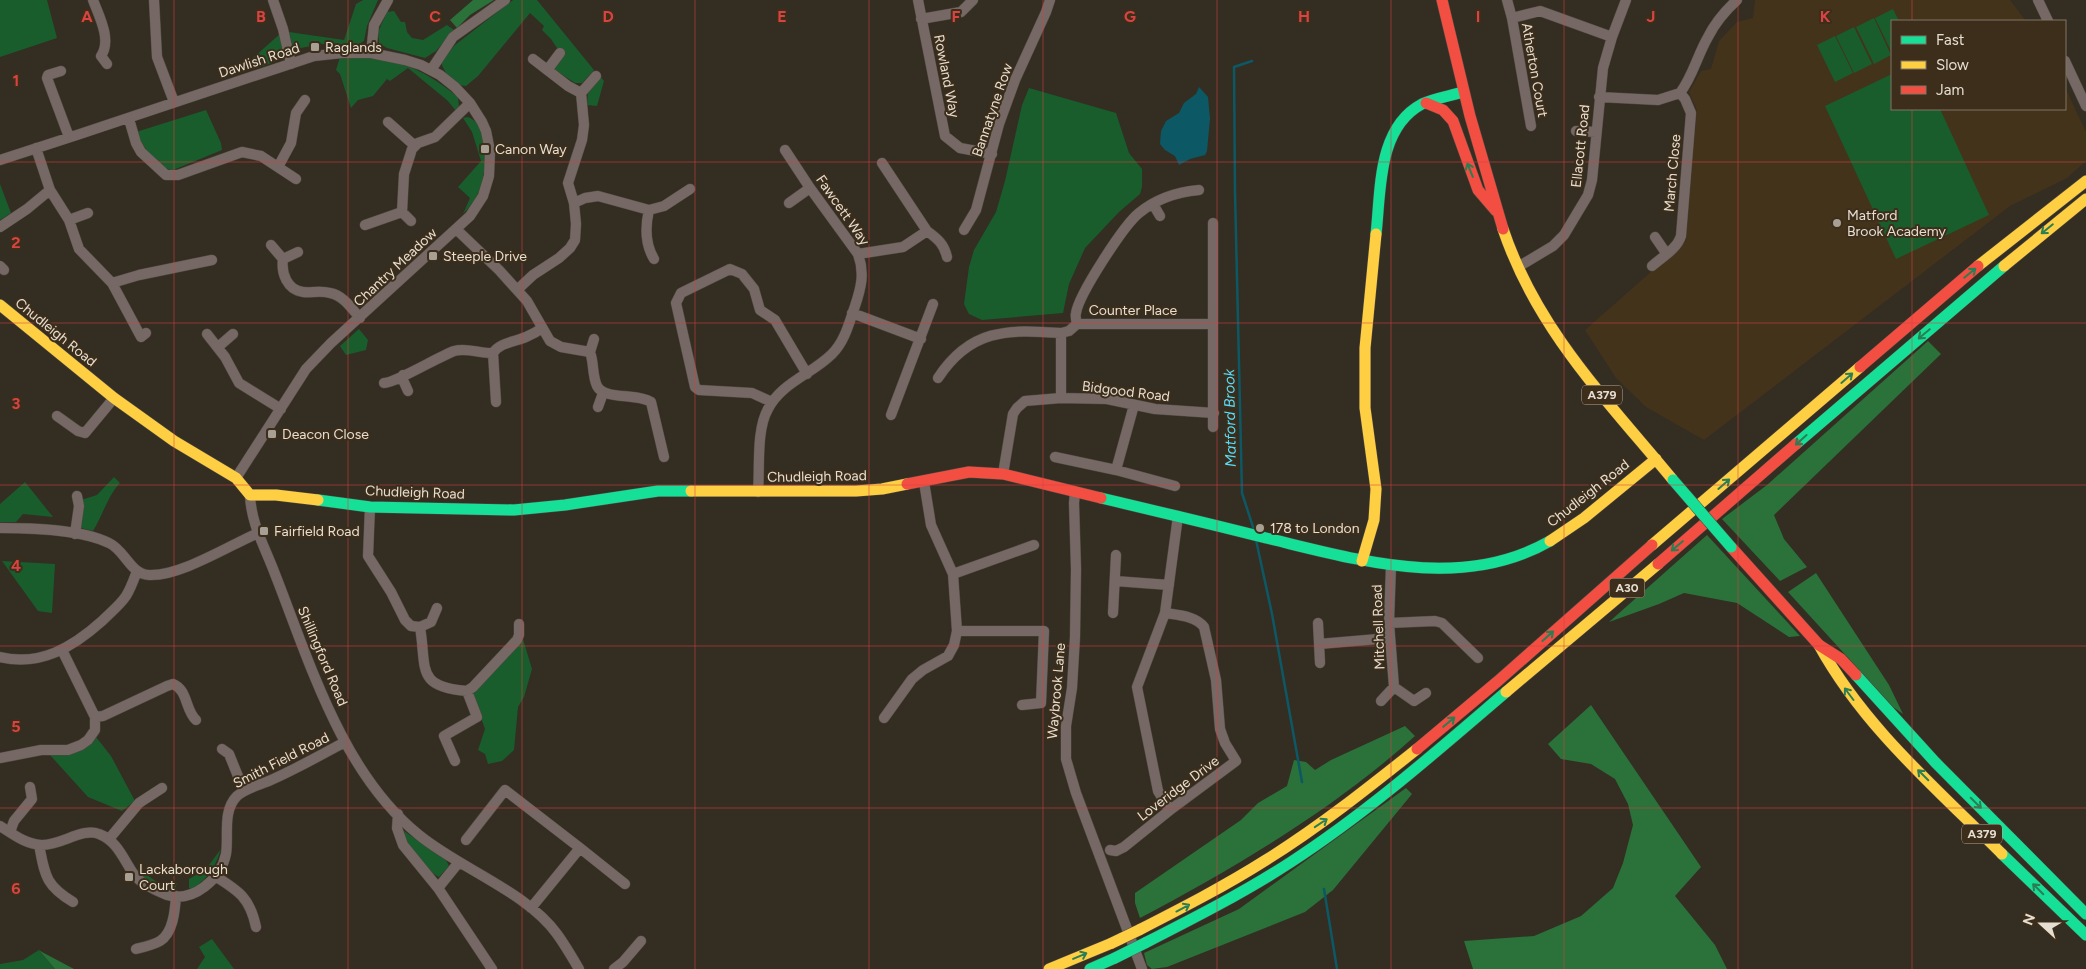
<svg xmlns="http://www.w3.org/2000/svg" width="2086" height="969" viewBox="0 0 2086 969" font-family="Figtree,sans-serif">
  <style>
    .built { fill: #44331b }
    .green { fill: #195d2c }
    .forest { fill: #2a713a }
    .water { fill: #0d5865 }
    .lines { fill: none; stroke-linecap: round; stroke-linejoin: round }
    .stream { stroke: #0d5865; stroke-width: 2.5 }
    .street-casing { stroke: #4f4840; stroke-width: 11 }
    .fast-casing { stroke: #4f4840; stroke-width: 12 }
    .slow-casing { stroke: #4f4840; stroke-width: 12 }
    .jam-casing { stroke: #4f4840; stroke-width: 12 }
    .street { stroke: #766864; stroke-width: 10 }
    .fast { stroke: #16e098; stroke-width: 11 }
    .slow { stroke: #ffcf43; stroke-width: 11 }
    .jam { stroke: #f24e42; stroke-width: 11 }
    .fast-bridge-casing { stroke: #4f4840; stroke-width: 12; stroke-linecap: butt }
    .slow-bridge-casing { stroke: #4f4840; stroke-width: 12; stroke-linecap: butt }
    .fast-bridge { stroke: #16e098; stroke-width: 11 }
    .slow-bridge { stroke: #ffcf43; stroke-width: 11 }
    .oneway { stroke: #2b7e53 }
    .grid { fill: none; stroke: #d94342; stroke-width: 1; stroke-opacity: 0.55 }
    .poi-dot { fill: #a8a094; stroke: #3c2e1a; stroke-width: 2 }
    .labels { text-anchor: middle; stroke-width: 4; stroke-linejoin: round; paint-order: stroke }
    .shield { fill: #3c2e1a; stroke: #b4a99b; stroke-width: 1 }
    .shield-label { font-size: 12px; font-weight: bold; fill: #e7ded2 }
    .poi-label { font-size: 14px; fill: #e7ded2; stroke: #3c2e1a; text-anchor: start }
    .street-label { font-size: 14px; fill: #e7ded2; stroke: #3c2e1a }
    .water-label { font-size: 15px; font-style: italic; fill: #55ddfd; stroke: #3c2e1a }
    .grid-label { font-size: 16px; text-anchor: middle; font-weight: bold; fill: #d94342; stroke: #3c2e1a; stroke-width: 4; stroke-linejoin: round; paint-order: stroke }
  </style>
  <rect width="100%" height="100%" fill="#342d22"/>
  <path class="built" d="M1755,0h255l16,21h-134v88h173v-22l21,45v29l-19,17 -57,28 -306,234 -58,-33 -30,-29 -31,-48 101,-89 11,-131 -8,-18 12,-21 10,-2 8,-28 18,-19 16,-4z"/>
  <path class="green" d="M0,0h47l10,38 -57,19z
    M363,0h15l-11,26 -3,15 -5,3h-38l-25,5 -3,-2 -4,-15 55,8 12,-36z
    M513,0h24l57,70 -12,13h-7l-20,-13 -2,-4 8,-12 -10,-15 -9,-9 2,-4 -14,-13 -52,63 -12,10c-11,0 -22,-13 -25,-24l14,-17z
    M1893,9l6,12h-7v32l-17,-35z
    M394,11l7,11h4l2,10 5,6 11,2 24,-15 7,5 -18,21 -11,7 -38,-10 -8,-5 -1,-11 9,-20z
    M1874,18l17,37 -17,9 -18,-37z
    M1854,27l18,37 -18,9 -18,-37z
    M281,33c1,5 3,11 3,16 0,14 -26,18 -36,21l-3,-5z
    M1835,36l18,37 -18,9 -18,-37z
    M340,57c52,0 77,7 118,40l1,11 -3,3 -8,-10 -40,-33 -18,13 -3,-2 -14,17 -15,4 -7,8 -11,-34 -4,-4z
    M1892,74v35h48l49,106 -93,44 -71,-153z
    M600,76l4,5 -7,25 -10,-1 1,-14z
    M1029,88l87,25 13,40 13,16v18l-2,7 -21,18 -34,36 -16,36 -6,29 -81,7 -13,-6 -5,-10 5,-37 5,-17 22,-38 9,-31 17,-76z
    M206,110l15,33 1,7 -49,20c-17,-2 -30,-24 -37,-38z
    M468,117c23,9 19,52 12,71 -3,10 -10,19 -17,26l7,-16 -12,-11 23,-26 -9,-29 -9,-14z
    M0,184l11,29 -11,7z
    M359,329l9,11 -2,10 -20,5 -6,-9z
    M114,477l6,6c-13,14 -17,32 -27,48l-16,-4 4,-27 16,-5z
    M25,482l28,35 -30,-3 -7,8h-16v-18z
    M2,561l53,3 -3,49 -14,-2z
    M523,639l9,30 -8,28 -6,10 -4,43 -12,11 -14,3 -3,-10 -7,-4 7,-21 -13,-36z
    M96,737l15,19 24,45 -13,10 -34,-14 -38,-42z
    M404,831l42,29 3,6 -10,11c-16,-9 -32,-28 -35,-46z
    M221,849c-7,21 -12,27 -29,41l-3,-2v-9l17,-10z
    M138,869l19,13 20,1 -3,9 -24,-8 -13,-13z
    M212,939l22,30h-37l8,-12 -6,-10z
    M39,950l16,19h-55v-5l23,-4z"/>
  <path class="forest" d="M473,0h21l-24,15 -13,13 -7,-8z
    M1928,341l13,13 -167,161 10,24 23,28 -27,14 -58,-62 45,-34z
    M1707,535l93,101 -11,1 -52,-34 -53,-10 -25,11 -50,18z
    M1816,573l73,112 14,29 -10,-7 -105,-115z
    M1591,705l110,162 -26,29 40,49 12,24h-254l-9,-28 70,-5 47,-20 32,-28 10,-25 10,-38 -5,-21 -13,-25 -24,-15 -30,-5 -13,-15z
    M1405,726l10,10c-82,74 -179,131 -275,182l-5,-15v-10l106,-73 17,-17 29,-17 7,-26 12,2 9,8 16,-10z
    M1406,788l6,6 -79,96 -28,22 -138,55 -15,2 -5,-4 -3,-12 95,-44z
    M39,950l3,2 32,17h-19z"/>
  <path class="water" d="M1199,87l9,10 2,22 -3,32 -2,4 -15,4 -11,6 -4,-9 -10,-6 -5,-6 1,-13 5,-10 13,-8 5,-10 12,-9z"/>
  <g class="lines">
    <path class="stream" d="M1252,61l-18,6 1,125 7,301 12,37
      M1256,540l16,74 30,168
      M1324,889l13,80"/>
    <defs>
      <path id="street" d="M93,0c6,16 19,40 8,56l6,8
        M154,0l3,57 17,45
        M273,0l10,29 8,35
        M918,0l27,136 15,12 32,6
        M1507,0l5,18 28,-7 72,26
        M2038,0l10,21
        M1512,18l19,108
        M921,19l40,-7 12,-12
        M371,53l3,-28 14,-25
        M533,59l35,27 13,7
        M2065,61l21,45
        M548,69l12,-16
        M431,70l22,-33 52,-37
        M61,71l-13,4 -1,3 22,59
        M1599,97l59,3 22,-7c13,-17 17,-37 28,-56 7,-14 18,-27 29,-37
        M129,119l7,24 5,9 25,23h12l64,-23 19,4 35,23
        M388,122l27,24
        M1576,131l20,1
        M36,148l14,42 19,30 10,29 33,34 29,54 5,-4
        M0,160c105,-34 210,-69 314,-104l28,-3h29l34,7 16,5 19,10 15,12 15,16 12,19 4,9 4,20 -1,25 -6,20 -13,20 -139,127 -25,26 -70,109
        M882,163l45,68c11,8 17,13 20,26
        M278,167l13,-24 5,-30 9,-13
        M574,203l11,-5 13,-2 51,14 15,-4 26,-17
        M789,203l21,-15
        M1153,204l7,12
        M649,210c-4,17 -4,34 5,49
        M402,212l9,9
        M69,220l19,-7
        M1213,223v204
        M365,225l37,-13 2,-38 8,-25 6,-6 17,-6 35,-34
        M0,227l27,-18 23,-19
        M456,229l43,41 28,31 23,40 11,6 29,5c4,10 2,23 7,34 7,14 40,7 54,16l13,55
        M964,230l12,-20 23,-86 16,-44 31,-68 4,-12
        M1655,237l11,16
        M271,245l12,14c-2,14 4,31 20,33 9,1 18,-2 27,1 13,2 22,16 30,25
        M858,254l45,-7 24,-16
        M283,259l15,-7
        M0,266l4,4
        M1652,266c10,-9 25,-17 29,-30l10,-123 -6,-14 -5,-6
        M1518,267l35,-21 11,-11 24,-40 4,-15 11,-112 9,-31 14,-37
        M112,283l27,-8 73,-15
        M517,290l16,-15 26,-17 11,-10 5,-8 1,-16 -2,-21 -6,-20 14,-43 2,-15 -3,-32 15,-17
        M852,313l69,26
        M1077,324c-1,-4 -2,-8 -1,-11 3,-19 48,-88 63,-100 17,-14 38,-21 60,-23
        M207,334l18,23 14,26 42,26
        M218,347l15,-13
        M590,352l4,-13
        M403,375v5l5,11
        M938,378c32,-49 69,-49 123,-45
        M384,383c11,0 54,-26 70,-32 13,-4 26,3 39,2
        M1061,398v-65l8,-2 8,-7h136
        M496,402l-3,-49c7,-11 23,-11 35,-17 5,-2 10,-5 14,-8
        M772,402l-20,-9 -53,-3 -4,-3 -19,-84 5,-10 49,-24 12,5 12,15 6,21 15,10 32,54
        M598,407l5,-14
        M891,415l42,-111
        M57,416l21,15 7,2 29,-35
        M1055,457l61,13 59,16
        M1116,470l18,-65
        M1003,474l10,-60 4,-6 8,-7 36,-3 46,1 48,10 59,4
        M758,492c2,-24 -2,-62 10,-83 13,-26 44,-35 64,-55 13,-13 17,-31 23,-48 6,-18 10,-33 3,-52l-48,-66 -25,-38
        M1075,492l-1,11 2,66 -1,68 -3,51 -6,38v33l10,34 66,176
        M250,495c1,29 15,52 25,79 35,89 67,199 144,261 40,33 108,57 138,99 8,11 15,23 22,35
        M370,507l-2,49 23,36 14,28 6,6 9,1c7,41 -5,60 47,64l6,-4 44,-47 2,-5v-11
        M0,528c31,0 80,1 109,15 16,7 21,31 40,32 30,2 81,-30 109,-42
        M75,534l4,-28 -2,-10
        M1391,566l-2,57 5,64
        M953,574l81,-29
        M1115,581l54,4
        M1113,613l3,-58
        M1318,623l2,40
        M1389,623l46,-2 7,2 36,35
        M420,627l11,-5 6,-14
        M957,631h87l-3,72 -19,2
        M1319,644l71,-6
        M0,657c40,10 73,-10 102,-36 8,-8 18,-16 24,-25 5,-8 8,-17 11,-25
        M1381,701l13,-14 20,14 12,-8
        M95,717l8,-1 64,-30 6,-2c15,6 12,26 23,36
        M884,718l28,-39 11,-9 25,-14 6,-11 3,-14 -4,-57 -22,-49 -7,-43
        M222,749l7,5 15,37
        M0,758l41,-8h27l13,-5 7,-5 7,-10v-13l-33,-67
        M455,761l-11,-25 33,-19 -10,-26
        M1170,810l-12,-19 -21,-104 28,-74 13,-97
        M398,814l-1,14 6,17 35,43 54,81
        M0,826c13,8 25,18 41,19 19,1 42,-18 58,-11 19,7 25,27 36,42 8,9 22,15 32,19 26,8 54,-16 59,-41 3,-18 -4,-43 11,-58 9,-8 23,-11 34,-16 25,-11 50,-25 74,-38
        M10,832l4,-11 18,-22 -2,-12
        M109,839l30,-36 23,-15
        M466,840l39,-50 75,58 -49,60
        M39,845c6,30 6,40 34,57
        M580,848l45,36
        M1110,850l6,1 8,-4 46,-37 66,-49 -11,-18 -5,-14 -4,-49 -12,-53c-8,-11 -26,-12 -39,-14
        M215,876c24,15 35,22 41,51
        M438,888l21,-26
        M136,949c8,-2 17,-4 24,-8 13,-8 15,-30 16,-45
        M614,969l9,-7 18,-21"/>
      <path id="fast" d="M1376,234c5,-43 1,-106 46,-130 13,-6 28,-8 41,-12
        M1796,444l208,-178
        M1101,498c55,13 110,26 165,40 93,22 195,54 284,3
        M318,500l52,7 144,3 51,-5 93,-14h33
        M1856,675l79,87 151,152
        M2002,854l84,81
        M1145,943c49,-25 100,-51 146,-81 77,-50 146,-111 215,-170
        M1090,969l25,-11"/>
      <path id="slow" d="M1503,229c34,101 104,171 170,251
        M1978,266l108,-85
        M2004,266l82,-67
        M0,305l114,93 60,43 62,37 14,17h26l42,5
        M691,491h165l26,-2 25,-5
        M1550,541l34,-23 72,-59
        M1652,545l208,-178
        M1362,561l12,-41 2,-31 -11,-81v-60l11,-114
        M1819,645c45,82 117,143 183,209
        M1506,692l152,-128
        M1139,930c43,-22 86,-44 127,-70 53,-33 102,-72 151,-111
        M1049,969l63,-26"/>
      <path id="jam" d="M1442,0l28,116 33,113
        M1426,103l17,7 10,11 25,69 18,21
        M1860,367l118,-101
        M907,484l62,-12 34,2 98,24
        M1731,547l88,98 22,14 15,16
        M1658,564l138,-120
        M1417,749l81,-68 154,-136"/>
    </defs>
    <use href="#street" class="street-casing"/>
    <use href="#fast" class="fast-casing"/>
    <use href="#slow" class="slow-casing"/>
    <use href="#jam" class="jam-casing"/>
    <use href="#street" class="street"/>
    <use href="#fast" class="fast"/>
    <use href="#slow" class="slow"/>
    <use href="#jam" class="jam"/>
    <defs>
      <path id="fast-bridge" d="M1673,480l58,67
        M1115,958l30,-15"/>
      <path id="slow-bridge" d="M1112,943l27,-13"/>
    </defs>
    <use href="#fast-bridge" class="fast-bridge-casing"/>
    <use href="#slow-bridge" class="slow-bridge-casing"/>
    <use href="#fast-bridge" class="fast-bridge"/>
    <use href="#slow-bridge" class="slow-bridge"/>
  </g>
  <defs><path id="oneway-shaft" d="M-6 0H5M1.5-3L5.5 0L1.5 3" fill="none" stroke-width="1.6" stroke-linecap="round" stroke-linejoin="round" transform="scale(1.25)"/></defs>
  <g class="oneway">
    <use href="#oneway-shaft" transform="translate(1470 170) rotate(-112)"/>
    <use href="#oneway-shaft" transform="translate(2047 229) rotate(141)"/>
    <use href="#oneway-shaft" transform="translate(1970 273) rotate(-39)"/>
    <use href="#oneway-shaft" transform="translate(1924 334) rotate(140)"/>
    <use href="#oneway-shaft" transform="translate(1847 378) rotate(-41)"/>
    <use href="#oneway-shaft" transform="translate(1801 440) rotate(138)"/>
    <use href="#oneway-shaft" transform="translate(1724 484) rotate(-41)"/>
    <use href="#oneway-shaft" transform="translate(1677 546) rotate(140)"/>
    <use href="#oneway-shaft" transform="translate(1548 636) rotate(-42)"/>
    <use href="#oneway-shaft" transform="translate(1849 694) rotate(-127)"/>
    <use href="#oneway-shaft" transform="translate(1449 722) rotate(-40)"/>
    <use href="#oneway-shaft" transform="translate(1923 775) rotate(-135)"/>
    <use href="#oneway-shaft" transform="translate(1976 803) rotate(45)"/>
    <use href="#oneway-shaft" transform="translate(1321 823) rotate(-34)"/>
    <use href="#oneway-shaft" transform="translate(2038 889) rotate(-135)"/>
    <use href="#oneway-shaft" transform="translate(1183 908) rotate(-28)"/>
    <use href="#oneway-shaft" transform="translate(1080 956) rotate(-23)"/>
  </g>
  <path class="grid" d="M174,0v969M348,0v969M522,0v969M695,0v969M869,0v969M1043,0v969M1217,0v969M1391,0v969M1564,0v969M1738,0v969M1912,0v21M1912,109v860M0,162h2086M0,323h2086M0,485h2086M0,646h2086M0,808h2086"/>
  <g class="poi-dot">
    <rect x="310" y="42" width="10" height="10" rx="2.5"/>
    <rect x="480" y="144" width="10" height="10" rx="2.5"/>
    <circle cx="1837" cy="223" r="5"/>
    <rect x="428" y="251" width="10" height="10" rx="2.5"/>
    <rect x="267" y="429" width="10" height="10" rx="2.5"/>
    <circle cx="1260" cy="528" r="5"/>
    <rect x="259" y="526" width="10" height="10" rx="2.5"/>
    <rect x="124" y="872" width="10" height="10" rx="2.5"/>
  </g>
  <g class="labels">
    <g class="shield">
      <rect x="1582" y="385.5" width="40" height="19" rx="4"/>
      <rect x="1609.5" y="578.5" width="35" height="19" rx="4"/>
      <rect x="1962" y="824.5" width="40" height="19" rx="4"/>
    </g>
    <g class="shield-label">
      <text x="1602" y="399">A379</text>
      <text x="1627" y="592">A30</text>
      <text x="1982" y="838">A379</text>
    </g>
    <g class="poi-label">
      <text x="325" y="52">Raglands</text>
      <text x="495" y="154">Canon Way</text>
      <text x="1847" y="220">Matford<tspan x="1847" dy="16">Brook Academy</tspan></text>
      <text x="443" y="261">Steeple Drive</text>
      <text x="282" y="439">Deacon Close</text>
      <text x="1270" y="533">178 to London</text>
      <text x="274" y="536">Fairfield Road</text>
      <text x="139" y="874">Lackaborough<tspan x="139" dy="16">Court</tspan></text>
    </g>
    <g class="street-label">
      <text transform="translate(259 60) rotate(-18)" y="5">Dawlish Road</text>
      <text transform="translate(1535 70) rotate(80)" y="5">Atherton Court</text>
      <text transform="translate(947 76) rotate(79)" y="5">Rowland Way</text>
      <text transform="translate(992 110) rotate(-71)" y="5">Bannatyne Row</text>
      <text transform="translate(1580 146) rotate(-84)" y="5">Ellacott Road</text>
      <text transform="translate(1672 173) rotate(-85)" y="5">March Close</text>
      <text transform="translate(843 210) rotate(55)" y="5">Fawcett Way</text>
      <text transform="translate(395 267) rotate(-43)" y="5">Chantry Meadow</text>
      <text x="1133" y="315">Counter Place</text>
      <text transform="translate(56 332) rotate(39)" y="5">Chudleigh Road</text>
      <text transform="translate(1126 391) rotate(7)" y="5">Bidgood Road</text>
      <text transform="translate(817 476) rotate(-1)" y="5">Chudleigh Road</text>
      <text transform="translate(415 492) rotate(2)" y="5">Chudleigh Road</text>
      <text transform="translate(1588 493) rotate(-38)" y="5">Chudleigh Road</text>
      <text transform="translate(1378 627) rotate(-92)" y="5">Mitchell Road</text>
      <text transform="translate(323 656) rotate(67)" y="5">Shillingford Road</text>
      <text transform="translate(1056 691) rotate(-85)" y="5">Waybrook Lane</text>
      <text transform="translate(281 760) rotate(-27)" y="5">Smith Field Road</text>
      <text transform="translate(1178 788) rotate(-37)" y="5">Loveridge Drive</text>
    </g>
    <g class="water-label">
      <text transform="translate(1230 418) rotate(-91)" y="5">Matford Brook</text>
    </g>
  </g>
  <g class="grid-label">
    <text x="87" y="22">A</text>
    <text x="261" y="22">B</text>
    <text x="435" y="22">C</text>
    <text x="608" y="22">D</text>
    <text x="782" y="22">E</text>
    <text x="956" y="22">F</text>
    <text x="1130" y="22">G</text>
    <text x="1304" y="22">H</text>
    <text x="1478" y="22">I</text>
    <text x="1651" y="22">J</text>
    <text x="1825" y="22">K</text>
    <text x="16" y="86">1</text>
    <text x="16" y="248">2</text>
    <text x="16" y="409">3</text>
    <text x="16" y="571">4</text>
    <text x="16" y="732">5</text>
    <text x="16" y="894">6</text>
  </g>
  <rect x="1891" y="20" width="175" height="90" fill="#3c2e1a" stroke="#807464"/>
  <rect x="1901" y="36" width="25" height="8" fill="#16e098" stroke="#807464"/>
  <text x="1936" y="45" font-size="15" fill="#e7ded2">Fast</text>
  <rect x="1901" y="61" width="25" height="8" fill="#ffcf43" stroke="#807464"/>
  <text x="1936" y="70" font-size="15" fill="#e7ded2">Slow</text>
  <rect x="1901" y="86" width="25" height="8" fill="#f24e42" stroke="#807464"/>
  <text x="1936" y="95" font-size="15" fill="#e7ded2">Jam</text>
  <g transform="translate(2041 924) rotate(291)" stroke="#3c2e1a" stroke-width="4" paint-order="stroke">
  <path d="M0-4L9 19L0 12L-9 19Z" fill="#e7ded2"/>
  <text y="-8" font-size="14" font-weight="bold" text-anchor="middle" fill="#e7ded2">N</text>
  </g>
</svg>
